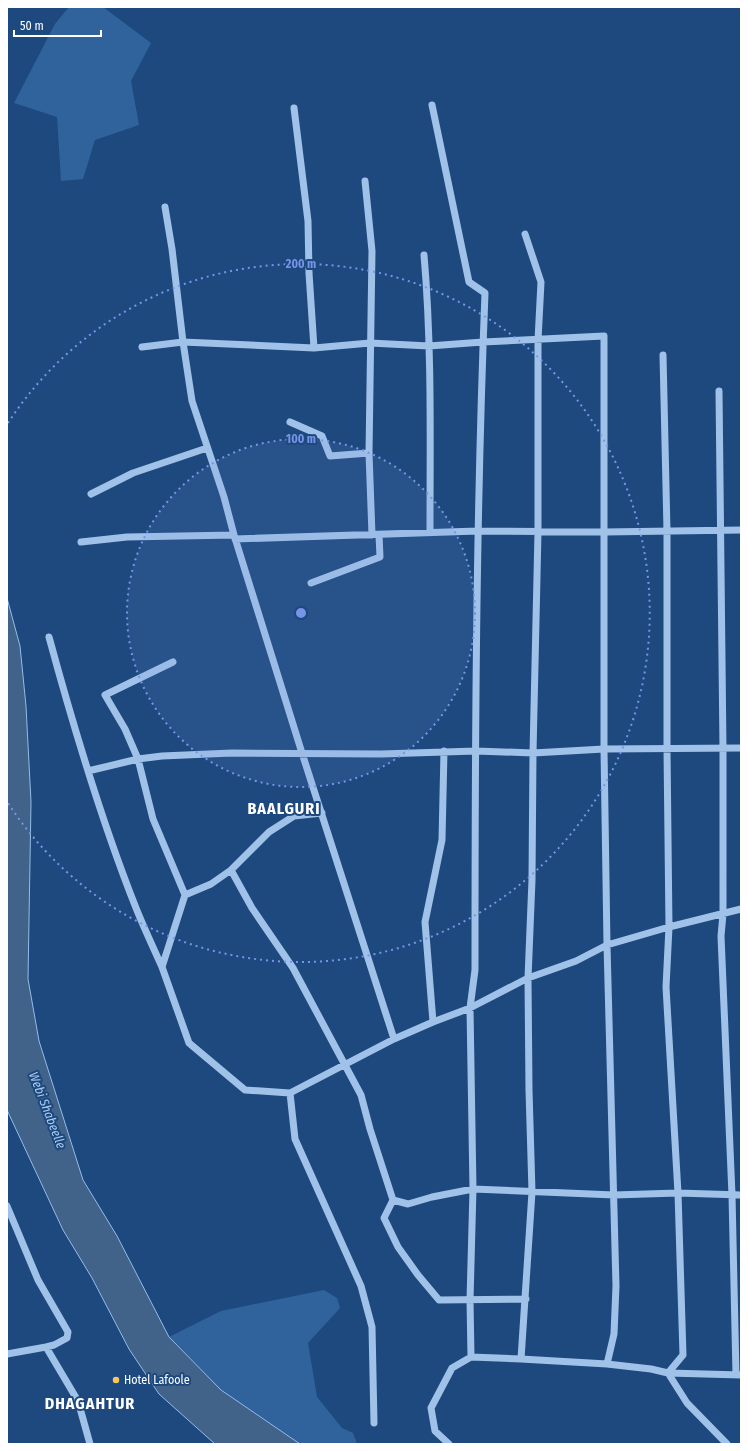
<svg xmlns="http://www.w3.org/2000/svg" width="748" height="1451" viewBox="0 0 748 1451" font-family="'Fira Sans Condensed',sans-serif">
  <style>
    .green { fill: #30639c }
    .water { fill: #416289; stroke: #93bdea }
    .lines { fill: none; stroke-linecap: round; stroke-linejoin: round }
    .minor { stroke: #a0c2e8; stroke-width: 7 }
    .ring { fill: none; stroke: #7795e8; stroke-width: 2; stroke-dasharray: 2 4 }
    .poi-dot { fill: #f8c85e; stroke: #1d497e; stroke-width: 1.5 }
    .labels { text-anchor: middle; stroke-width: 4; stroke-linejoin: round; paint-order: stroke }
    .poi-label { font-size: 12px; fill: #fff; stroke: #1d497e; text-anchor: start }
    .water-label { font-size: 13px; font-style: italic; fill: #abccf0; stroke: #1d497e }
    .district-label { font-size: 16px; font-weight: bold; letter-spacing: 1px; fill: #fff; stroke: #1d497e }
    .centre { fill: #7795e8; stroke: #1d497e; stroke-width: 2 }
    .ring-label { font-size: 12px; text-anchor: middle; font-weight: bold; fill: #7795e8; stroke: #1d497e; stroke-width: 4; stroke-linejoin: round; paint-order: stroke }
  </style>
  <rect width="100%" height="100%" fill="#1d497e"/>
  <path class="green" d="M69,7h34l48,36 -20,38 8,44 -44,15 -12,39 -22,2 -4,-64 -43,-14 41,-79z
    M324,1290l13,8 3,10 -32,35 9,54 25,31 11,5 4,11h-57l-79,-54 -52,-53 52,-26z"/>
  <path class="water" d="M7,598l13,48 6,60 5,96 -3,177 11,62 44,139 34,56 52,101 52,53 79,54h-85l-56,-50 -30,-45 -37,-71 -29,-48 -56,-120z"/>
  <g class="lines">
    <path class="minor" d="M432,105l37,177 16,11c-9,226 -10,451 -10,677l-5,38 3,181 -3,111 1,57
      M294,108l14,113 1,52 5,75
      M365,181l7,70 -3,202 3,82
      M165,207l7,42 11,93 9,59 32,96 10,38 68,218 92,286
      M424,255c8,92 6,185 6,277
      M142,347l41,-5 131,6 56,-5 59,3 54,-4 121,-6v413l3,196 9,341 -2,48 -7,30
      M663,355l4,176v218l2,178 -3,60 12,206 5,162 -15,18 19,30 40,41
      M719,391l4,358v165l-2,22 11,259 4,180
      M290,422l32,14 8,20 39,-3
      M91,494l42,-21 74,-25
      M235,539l243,-8 127,1 136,-2
      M81,542l46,-5 107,-2
      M311,583l69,-26 -1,-22
      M49,637c25,92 52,183 87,271 8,20 17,39 26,59
      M173,662l-68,33 20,34 13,30 15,60 32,76 -23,72 27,76 56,47 45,3 104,-54 39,-17 37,-14 58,-30 48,-17 31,-16 62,-18 72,-18
      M88,771l50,-12 24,-3 70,-3 149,1 95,-3 57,2 71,-4 137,-1
      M231,870l21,38 41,60 68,127 9,34 23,71 15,4 24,-7 41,-8 141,6 64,-2 63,2
      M185,895l26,-11 20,-14 38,-38 25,-16 28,-3
      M433,1022l-8,-100 17,-82 2,-89
      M290,1093l5,46 66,147 11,41 2,96
      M393,1200l-9,18 14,29 20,28 21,25 87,-1
      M7,1206l31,74 30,52 -1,6 -13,7 -8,2 -39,7
      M46,1347l32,54 12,43
      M521,1359l11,-167 -3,-102 -1,-112 4,-98 1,-127 5,-221v-192l3,-58 -16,-48
      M449,1444l-14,-13 -4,-23 21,-40 19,-11 50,2 86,5 44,5 17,4 73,2"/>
  </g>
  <circle cx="301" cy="613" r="174" fill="#7795e8" fill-opacity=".12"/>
  <g class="ring">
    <circle cx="301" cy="613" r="174"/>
    <path d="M8 423A349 349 0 1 1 8 803"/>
  </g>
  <circle class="poi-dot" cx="116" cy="1380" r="4"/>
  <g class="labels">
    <g class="poi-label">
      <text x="124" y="1384">Hotel Lafoole</text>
    </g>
    <g class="water-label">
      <text transform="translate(48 1110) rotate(69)" y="5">Webi Shabeelle</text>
    </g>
    <g class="district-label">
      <text x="284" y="814">BAALGURI</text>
      <text x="90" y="1409">DHAGAHTUR</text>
    </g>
  </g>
  <circle cx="301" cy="613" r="6" class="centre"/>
  <g class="ring-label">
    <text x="301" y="268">200 m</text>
    <text x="301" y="443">100 m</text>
  </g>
  <rect width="748" height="1451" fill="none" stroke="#ffffff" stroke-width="16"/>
  <path d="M14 30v6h87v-6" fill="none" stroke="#ffffff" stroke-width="2"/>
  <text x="20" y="30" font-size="12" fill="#ffffff" stroke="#1d497e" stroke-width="3" paint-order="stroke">50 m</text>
</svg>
